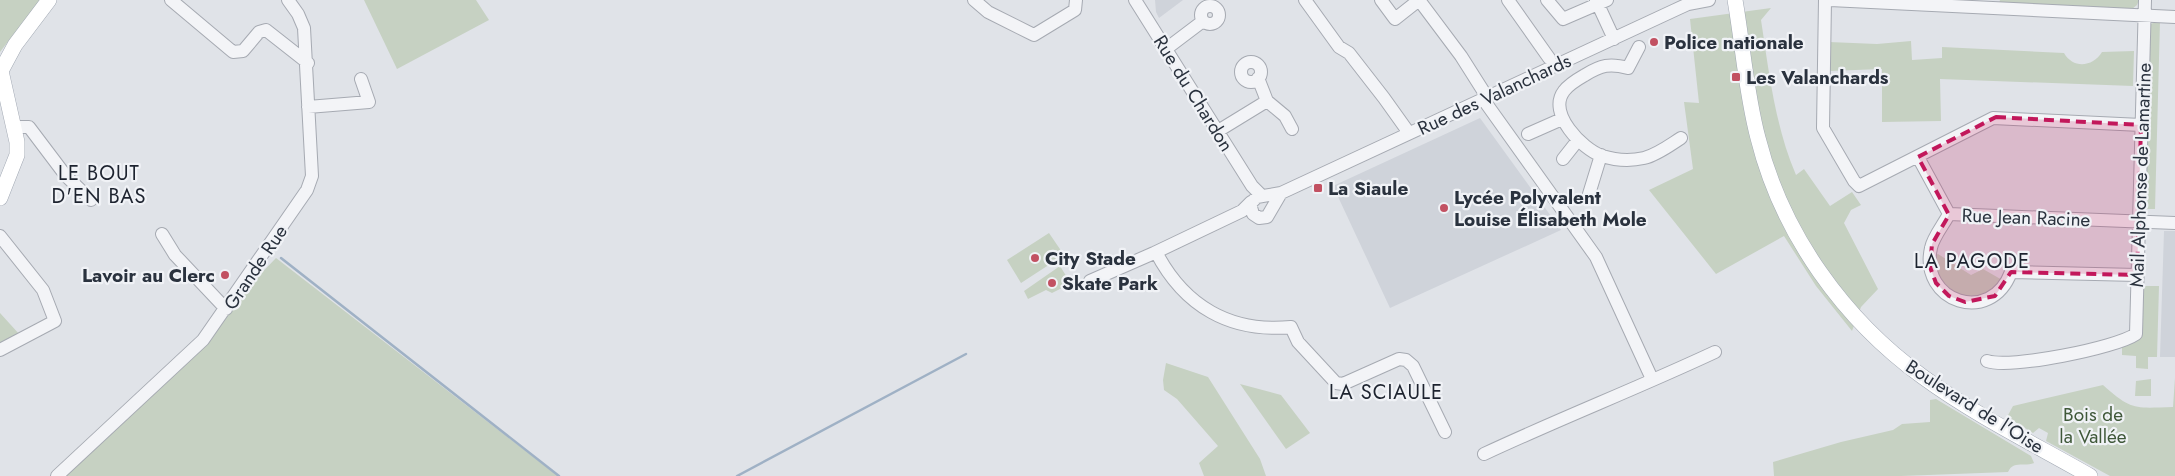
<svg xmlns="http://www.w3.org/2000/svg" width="2175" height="476" viewBox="0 0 2175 476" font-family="Jost,sans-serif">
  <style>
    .built { fill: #cfd3da }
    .green { fill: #c6d1c2 }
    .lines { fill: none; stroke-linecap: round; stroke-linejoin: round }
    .stream { stroke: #9fb1c5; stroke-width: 2.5 }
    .minor-casing { stroke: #a6aab2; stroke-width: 14 }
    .major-casing { stroke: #a1a8b3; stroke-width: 16 }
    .minor { stroke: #f3f4f7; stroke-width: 12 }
    .major { stroke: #fff; stroke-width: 15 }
    .marked { fill: #c2185b; fill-opacity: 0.2; stroke: #c2185b; stroke-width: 4; stroke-dasharray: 10 6; stroke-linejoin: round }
    .poi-dot { fill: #c25162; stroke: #f0f2f6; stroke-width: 2 }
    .labels { text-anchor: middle; stroke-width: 4.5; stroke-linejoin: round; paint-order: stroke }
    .poi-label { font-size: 19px; font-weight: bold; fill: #2a323e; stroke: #f0f2f6; text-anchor: start }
    .street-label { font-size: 19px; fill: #2a323e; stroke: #f0f2f6 }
    .park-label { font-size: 19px; fill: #3f5839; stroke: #f0f2f6 }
    .neighbourhood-label { font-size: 20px; letter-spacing: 1px; fill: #1d232f; stroke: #f0f2f6 }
  </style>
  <rect width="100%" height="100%" fill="#e0e3e8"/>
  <path class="built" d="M1155,0h28l-24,18 -3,-6z
    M1480,118l81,112 -171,78 -57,-122z
    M2164,231h11v126h-15z"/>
  <path class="green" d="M0,0h40l-40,52z
    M364,0h112l13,20 -92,49z
    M2000,0h139l-2,5 -5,4 -133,-6z
    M1771,8l-10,12c8,52 14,106 35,155l8,-6 26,37 22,-14 9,13 -10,5 -7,13 34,66 -17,18 -9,24 -36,-45 -32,-50 -68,38 -67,-84 44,-21 -9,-67 15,1 -9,-84z
    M2157,21h3l-5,188h-13l9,-185z
    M1911,41l1,19 30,-2v-11l122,6c9,16 29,14 38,-1l32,-1 -1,35 -193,-7 1,42 -59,1v-53l-53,2v-29l48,2z
    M1049,233l15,22 -43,28 -14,-23z
    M1938,254l33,21 12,-6 21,12 -28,19 -33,-12 -11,-31z
    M276,258l282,218h-492z
    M1060,266l8,13 -2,7 -14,7 -6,-3 -18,9 -4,-8z
    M2140,286h19l-2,71h-9v12l-12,-1v-12l-14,-1v-10l15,-5z
    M0,313l20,22 -20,13z
    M1166,363l42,14 52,82 6,17h-62l-5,-13 19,-17 -41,-47 -13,-9 -1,-10z
    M2175,378v98h-65l-64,-35 2,-8 -9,-5 -6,5 -26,-16 6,-11 90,-21c29,26 32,23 70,22z
    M2151,379v17h-16l1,-15z
    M1240,384l41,11 29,38 -24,16z
    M1936,399l95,57 3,7c-9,4 -21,-3 -26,9l-107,4h-127l-1,-14 68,-20 52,-12 9,-6 28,-2v-22z"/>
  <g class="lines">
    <path class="stream" d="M281,258l278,218
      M737,476l229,-122"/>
    <defs>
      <path id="minor" d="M171,0l62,52 10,-1 16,-19 7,-2 42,33
        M974,0l14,12 46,23 41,-25 1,-10
        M1135,0l117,186 10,10
        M1305,0l34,47 10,6 35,45 25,35
        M1381,0l14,19 24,-19
        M1419,0l42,56 26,41
        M1508,0l41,58
        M1547,0l16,19 44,-19
        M1596,0l18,39
        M1825,0l-2,128 31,53 5,5 134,-68 148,7
        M1830,0l345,17
        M1201 15a9 9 0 1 1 18 0a9 9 0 1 1-18 0Z
        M1639,47l-11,21c-18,-5 -27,-3 -43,7 -7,4 -16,9 -21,16 -17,22 18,58 38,65 13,4 29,5 42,2 13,-3 26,-13 37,-20
        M1166,49l37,-28
        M1241 72a10 10 0 1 1 20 0a10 10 0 1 1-20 0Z
        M1258,78l9,23
        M1483,99l113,158 56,122
        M308,107l61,-5 -8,-23
        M14,127h15l37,49 25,24
        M1218,131l49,-30 18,15 7,13
        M1528,134l34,-15
        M1918,157l31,57 226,9
        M1563,159l15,-19
        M1281,193l-14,24 -8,1 -6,-4 -3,-10 7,-7 24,-4 394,-183 13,-6 21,-4
        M1589,194l12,-39
        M1949,214c-5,10 -16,23 -18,34 -12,54 60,78 80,24l126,3
        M162,234l13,21 51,54
        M0,236l43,54 12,31 -55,29
        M1156,252c28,54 74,81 135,75l7,15 38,41 7,1 56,-25 7,1 7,6 32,66
        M1090,281l64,-28 88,-42 9,-9
        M1987,361c23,8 129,-13 149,-27l9,-334
        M1484,454c77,-36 154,-66 231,-102
        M57,476l146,-136 104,-150 5,-14 -8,-148 -6,-14 -10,-14"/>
      <path id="major" d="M1735,0c8,46 11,93 23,138 24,96 86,182 165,239 52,38 111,67 167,99
        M0,198l17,-43v-13l-16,-71 14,-26 34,-45"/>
    </defs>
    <use href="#minor" class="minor-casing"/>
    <use href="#major" class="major-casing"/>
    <use href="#minor" class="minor"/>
    <use href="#major" class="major"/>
  </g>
  <path class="marked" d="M1996,117l145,8 -4,150 -126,-3 -16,24 -30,6 -16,-6 -13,-13 -6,-16 2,-23 17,-29 -31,-58z"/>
  <g class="poi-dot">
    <circle cx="1654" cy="42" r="5"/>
    <rect x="1731" y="72" width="10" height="10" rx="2.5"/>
    <rect x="1313" y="183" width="10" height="10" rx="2.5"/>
    <circle cx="1444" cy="208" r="5"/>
    <circle cx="1035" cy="258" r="5"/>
    <circle cx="225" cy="275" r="5"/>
    <circle cx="1052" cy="283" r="5"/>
  </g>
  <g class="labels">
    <g class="poi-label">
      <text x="1664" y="49">Police nationale</text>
      <text x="1746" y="84">Les Valanchards</text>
      <text x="1328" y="195">La Siaule</text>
      <text x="1454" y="204">Lycée Polyvalent<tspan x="1454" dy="22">Louise Élisabeth Mole</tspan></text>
      <text x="1045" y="265">City Stade</text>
      <text x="215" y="282" text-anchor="end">Lavoir au Clerc</text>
      <text x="1062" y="290">Skate Park</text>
    </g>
    <g class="street-label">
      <text transform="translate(1194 93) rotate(58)" y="7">Rue du Chardon</text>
      <text transform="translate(1494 94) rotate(-25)" y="7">Rue des Valanchards</text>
      <text transform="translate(2140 175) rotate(-88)" y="7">Mail Alphonse de Lamartine</text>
      <text transform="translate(2026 217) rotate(2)" y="7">Rue Jean Racine</text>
      <text transform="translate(255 267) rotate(-56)" y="7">Grande Rue</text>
      <text transform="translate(1975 406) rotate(32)" y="7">Boulevard de l'Oise</text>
    </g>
    <g class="park-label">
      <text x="2093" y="421">Bois de<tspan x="2093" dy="22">la Vallée</tspan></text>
    </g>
    <g class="neighbourhood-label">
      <text x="99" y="180">LE BOUT<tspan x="99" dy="23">D'EN BAS</tspan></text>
      <text x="1972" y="268">LA PAGODE</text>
      <text x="1386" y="399">LA SCIAULE</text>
    </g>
  </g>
</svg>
